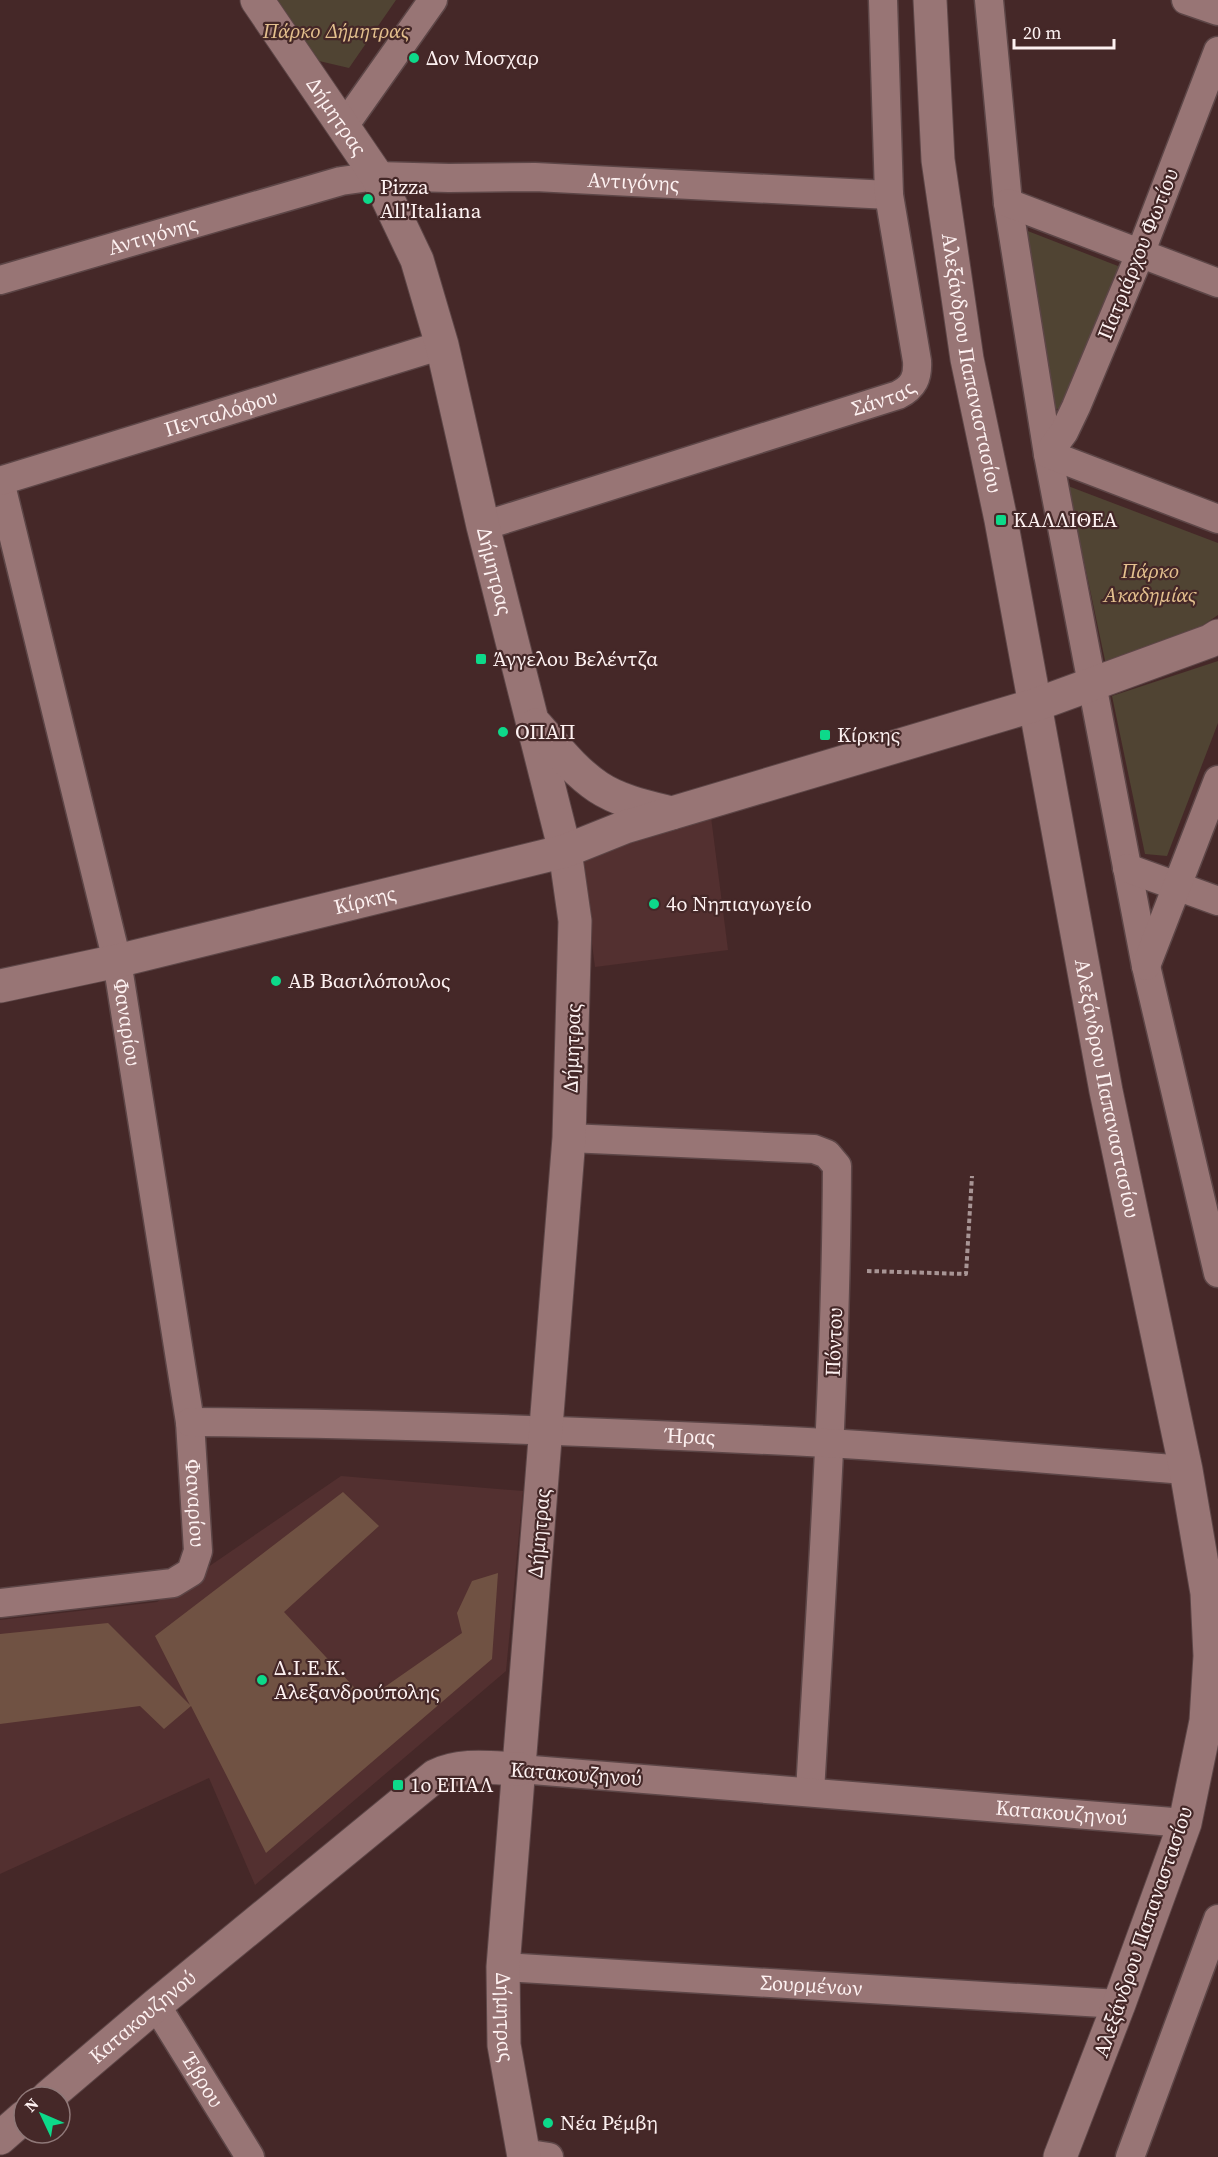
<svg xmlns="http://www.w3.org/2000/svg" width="1218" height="2157" viewBox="0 0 1218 2157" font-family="'Source Serif 4',serif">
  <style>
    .built { fill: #533030 }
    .green { fill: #504433 }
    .building { fill: #705243 }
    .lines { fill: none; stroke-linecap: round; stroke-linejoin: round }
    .minor-casing { stroke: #5d4647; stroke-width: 31 }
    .tertiary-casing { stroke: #5d4647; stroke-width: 35 }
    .path { stroke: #a89595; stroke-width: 4; stroke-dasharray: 4.5 3; stroke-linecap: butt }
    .minor { stroke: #987575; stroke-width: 28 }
    .tertiary { stroke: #987575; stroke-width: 33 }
    .poi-dot { fill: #0dd98a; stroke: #452828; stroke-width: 2 }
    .labels { text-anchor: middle; stroke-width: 4.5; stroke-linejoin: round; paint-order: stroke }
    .park-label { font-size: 21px; font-style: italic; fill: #e4c08e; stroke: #452828 }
    .poi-label { font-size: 21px; fill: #fdf1f1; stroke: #452828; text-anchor: start }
    .street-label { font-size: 21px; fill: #fdf1f1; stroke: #452828 }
  </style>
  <rect width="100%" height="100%" fill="#452828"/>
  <path class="built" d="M711,817l17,133 -133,17 -14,-108z
    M341,1476l182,15 -17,180 -251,214 -46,-107 -209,96v-254l157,-18z"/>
  <path class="green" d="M274,0h122l-47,68 -30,-7z
    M1020,228l103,40 -59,140 -15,2z
    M1068,486l150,57v72l-19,13 -93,37z
    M1218,661v62l-51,133 -22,-2 -33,-158z"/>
  <path class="building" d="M343,1492l36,34 -95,86 82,88 96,-67 -5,-20 15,-32 26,-8 -6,86 -226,194 -75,-147 -27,23 -24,-23 -140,18v-90l108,-11 82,82 -35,-69z"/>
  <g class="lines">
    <defs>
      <g id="minor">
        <path d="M989,0l19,203 40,251 98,512 72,307"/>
        <path d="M1186,0l32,11"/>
        <path d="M1218,51l-78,203 -64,153 -12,25 -16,22 170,65"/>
        <path d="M344,126l89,-126"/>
        <path d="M1008,203l210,80"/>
        <path id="s1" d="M0,280l341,-99 36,-5 72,2 86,-1 354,18"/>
        <path id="s2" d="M0,481l117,480 73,461 8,129 -7,21 -18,11 -173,20"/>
        <path id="s3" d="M0,481l442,-136"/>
        <path id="s4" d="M483,526l415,-131c16,-8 20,-18 19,-34l-28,-166 -6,-195"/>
        <path d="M1127,868l91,33"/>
        <path d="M1146,966l72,-186"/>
        <path d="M569,1138l245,11 13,5 10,12c-1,209 -15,418 -27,626"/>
        <path id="s5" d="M190,1422c213,2 424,10 636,21 120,7 240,18 360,27"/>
        <path id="s6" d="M520,1769l665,54"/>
        <path id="s7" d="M503,1967l616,37"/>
        <path id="s8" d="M156,2005l94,152"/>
        <path d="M523,2153l26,4"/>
        <path d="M1130,2157l88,-238"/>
      </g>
      <g id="tertiary">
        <path id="s9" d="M257,0l120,176 40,84 25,85 41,181 82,325 10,70 -6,217 -66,829 1,78 20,112"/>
        <path id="s10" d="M930,0l8,160 29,199 34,161 105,571 80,379 21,123 3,63 -4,65 -21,102 -66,181 -59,153"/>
        <path d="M536,725c19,21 38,46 62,62 21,14 49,20 73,26"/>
        <path id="s11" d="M0,986l117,-25 448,-110 60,-24 410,-122 175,-64 8,-5"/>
        <path id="s12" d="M48,2097l108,-92 279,-229c26,-13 56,-8 85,-7"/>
        <path d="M0,2138l24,-21"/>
      </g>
    </defs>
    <use href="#minor" class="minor-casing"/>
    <use href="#tertiary" class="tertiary-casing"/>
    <path class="path" d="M867,1271l99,3 6,-98"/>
    <use href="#minor" class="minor"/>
    <use href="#tertiary" class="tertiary"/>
  </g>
  <g class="poi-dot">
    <circle cx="414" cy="58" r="6"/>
    <circle cx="368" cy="199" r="6"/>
    <rect x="995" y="514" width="12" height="12" rx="3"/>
    <rect x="475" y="653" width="12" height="12" rx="3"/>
    <circle cx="503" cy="732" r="6"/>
    <rect x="819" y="729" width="12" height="12" rx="3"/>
    <circle cx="654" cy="904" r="6"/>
    <circle cx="276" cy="981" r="6"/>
    <circle cx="262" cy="1680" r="6"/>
    <rect x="392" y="1779" width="12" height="12" rx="3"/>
    <circle cx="548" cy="2123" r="6"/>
  </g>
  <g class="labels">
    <g class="park-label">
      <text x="336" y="38">Πάρκο Δήμητρας</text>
      <text x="1150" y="578">Πάρκο<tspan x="1150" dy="24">Ακαδημίας</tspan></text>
    </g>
    <g class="poi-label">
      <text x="426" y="65">Δον Μοσχαρ</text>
      <text x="380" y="194">Pizza<tspan x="380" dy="24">All'Italiana</tspan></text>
      <text x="1013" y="527">ΚΑΛΛΙΘΕΑ</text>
      <text x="493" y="666">Άγγελου Βελέντζα</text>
      <text x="515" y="739">ΟΠΑΠ</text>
      <text x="837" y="742">Κίρκης</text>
      <text x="666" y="911">4ο Νηπιαγωγείο</text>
      <text x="288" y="988">ΑΒ Βασιλόπουλος</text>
      <text x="274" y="1675">Δ.Ι.Ε.Κ.<tspan x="274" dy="24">Αλεξανδρούπολης</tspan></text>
      <text x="410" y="1792">1ο ΕΠΑΛ</text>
      <text x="560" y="2130">Νέα Ρέμβη</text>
    </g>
    <g class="street-label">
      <text dy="7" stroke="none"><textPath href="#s9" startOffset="141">Δήμητρας</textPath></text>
      <text dy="7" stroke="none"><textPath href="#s1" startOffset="648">Αντιγόνης</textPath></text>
      <text dy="7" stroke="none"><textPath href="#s1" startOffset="159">Αντιγόνης</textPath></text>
      <text transform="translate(1138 254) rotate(-68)" y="7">Πατριάρχου Φωτίου</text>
      <text dy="7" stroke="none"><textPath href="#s10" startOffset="366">Αλεξάνδρου Παπαναστασίου</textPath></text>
      <text dy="7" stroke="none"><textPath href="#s4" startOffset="420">Σάντας</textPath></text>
      <text dy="7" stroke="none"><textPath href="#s3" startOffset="231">Πενταλόφου</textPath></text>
      <text dy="7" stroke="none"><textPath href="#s9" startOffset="627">Δήμητρας</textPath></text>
      <text dy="7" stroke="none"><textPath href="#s11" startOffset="375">Κίρκης</textPath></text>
      <text dy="7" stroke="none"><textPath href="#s2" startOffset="556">Φαναρίου</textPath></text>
      <text transform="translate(572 1048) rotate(-88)" y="7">Δήμητρας</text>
      <text dy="7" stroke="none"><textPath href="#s10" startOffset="1104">Αλεξάνδρου Παπαναστασίου</textPath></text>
      <text transform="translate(834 1342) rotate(-88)" y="7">Πόντου</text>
      <text dy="7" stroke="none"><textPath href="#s5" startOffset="500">Ήρας</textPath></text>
      <text dy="7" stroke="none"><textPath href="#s2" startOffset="1042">Φαναρίου</textPath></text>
      <text transform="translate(539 1533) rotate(-85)" y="7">Δήμητρας</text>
      <text transform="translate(576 1774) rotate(4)" y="7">Κατακουζηνού</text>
      <text dy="7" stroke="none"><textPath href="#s6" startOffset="543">Κατακουζηνού</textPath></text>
      <text transform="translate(1143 1932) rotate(-71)" y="7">Αλεξάνδρου Παπαναστασίου</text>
      <text dy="7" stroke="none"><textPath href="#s7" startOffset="309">Σουρμένων</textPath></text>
      <text dy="7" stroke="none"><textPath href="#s12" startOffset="124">Κατακουζηνού</textPath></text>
      <text dy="7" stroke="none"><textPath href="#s9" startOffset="2085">Δήμητρας</textPath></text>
      <text dy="7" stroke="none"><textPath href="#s8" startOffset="88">Έβρου</textPath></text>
    </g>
  </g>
  <g transform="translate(42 2115) rotate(314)"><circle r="28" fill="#452828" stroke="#8f7878" stroke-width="1.5"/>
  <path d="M0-4.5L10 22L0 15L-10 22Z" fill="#0dd98a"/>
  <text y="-9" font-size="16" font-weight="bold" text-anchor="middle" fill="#fdf1f1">N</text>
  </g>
  <path d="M1014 39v9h100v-9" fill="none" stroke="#fdf1f1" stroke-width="3"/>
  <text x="1023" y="39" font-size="18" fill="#fdf1f1" stroke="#452828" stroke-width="4.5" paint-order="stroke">20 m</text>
</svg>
